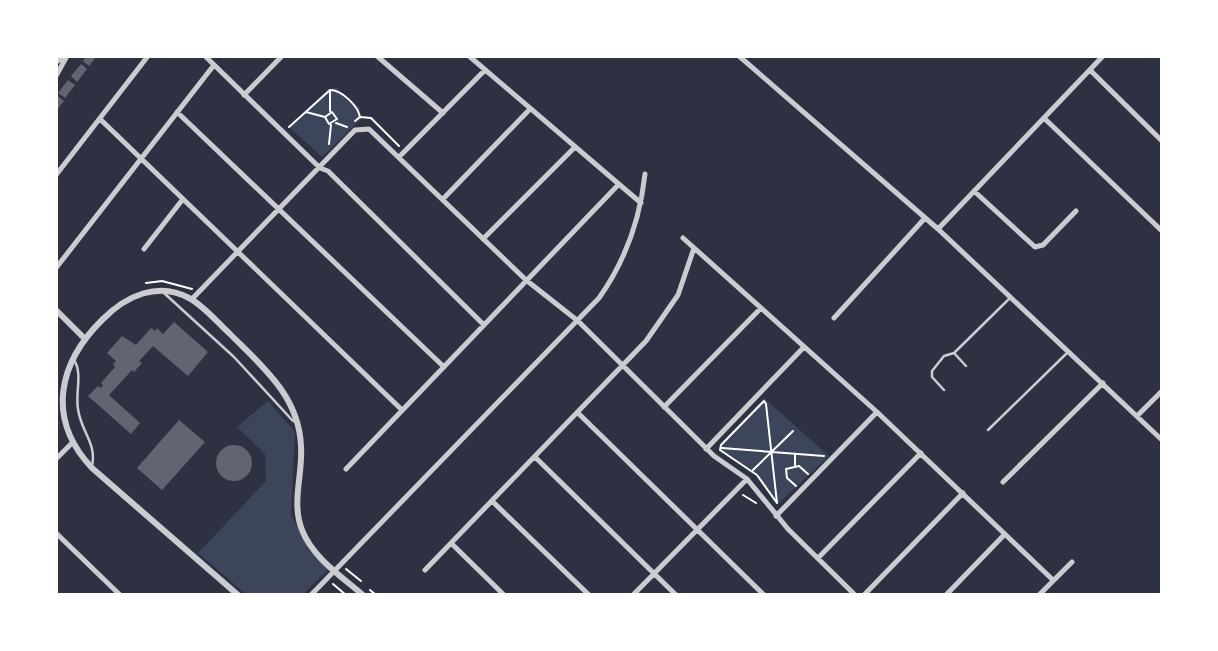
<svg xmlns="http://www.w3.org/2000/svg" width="1218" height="651" viewBox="0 0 1218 651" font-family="Ubuntu,sans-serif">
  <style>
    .green { fill: #3c4559 }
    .building { fill: #626471 }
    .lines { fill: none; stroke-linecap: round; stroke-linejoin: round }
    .path { stroke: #fff; stroke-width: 2 }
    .service { stroke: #caccd0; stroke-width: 2.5 }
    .minor { stroke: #caccd0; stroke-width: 5 }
    .tertiary { stroke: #caccd0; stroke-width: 6 }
  </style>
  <rect width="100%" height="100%" fill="#2d3142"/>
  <path class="green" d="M337,88l23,20 1,11 -39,38 -32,-29 38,-39z
    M764,398l65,58 -52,49 -24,-33 -34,-22 3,-8z
    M268,401l27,31 -4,83 19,36 19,18 -27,26h-55l-49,-42 68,-72 -1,-27 -28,-27z"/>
  <path class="building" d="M86,56h11l-8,10 -6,-5z
    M81,64l6,5 -10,13 -6,-6z
    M68,80l7,5 -10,13 -7,-5z
    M58,96l6,5 -8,10v-13z
    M174,322l34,30 -20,24 -35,-30 -14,15 3,2 -8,9 -2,-2 -23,25 31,28 -9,11 -43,-38 10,-10 3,2 2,-3 -2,-2 14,-16 -2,-3 3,-3 -9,-8 15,-17 14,9 15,-17 4,3 2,-3 6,6z
    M179,420l26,22 -43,48 -25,-22z
    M216 463a18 18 0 1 1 36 0a18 18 0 1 1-36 0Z"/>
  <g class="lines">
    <path class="path" d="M330,92v19
      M306,112l19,5 7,-5 5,7 -8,5 -4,-7
      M355,121l5,-4 11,1 28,28
      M336,123l11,4
      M289,127l41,-37c12,0 28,16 30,27
      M329,144l2,-19
      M146,283l16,-2 30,8
      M764,401l2,3 11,99 -20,-28 -37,-25 1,-5z
      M722,448l102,8
      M795,465v-11
      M753,470l40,-39
      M796,486l-9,-8 -1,-9 13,-3 9,8
      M743,495l13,8
      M346,569l15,12
      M333,584l13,11
      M370,590l6,5"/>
    <path class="service" d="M164,293l70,64 59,64
      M954,353l12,13
      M74,360c9,14 1,32 4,49 3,23 19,34 14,57
      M944,390l-12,-13v-6l12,-15 10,-3 57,-56
      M988,430l79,-77"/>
    <path class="minor" d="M205,56l115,112 8,3 156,154
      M377,56l66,57
      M469,56l172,147
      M739,56l199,173 224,211
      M56,62l10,-6
      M1090,70l72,71
      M56,76l11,-20
      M244,95l38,-39
      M177,112l267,255
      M1044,118l118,113
      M100,119l302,291
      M399,157l86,-87
      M56,175l92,-119
      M974,191l61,56 8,-2 33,-34
      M443,199l87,-90
      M938,229l165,-173
      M683,238l194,174 176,168
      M483,239l92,-92
      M144,249l39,-50
      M56,268l158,-203
      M192,299l163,-169 14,-1 157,151 52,41 136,135 33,23 41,50 67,66
      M834,318l91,-100
      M664,407l97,-99
      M578,413l186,182
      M1137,416l25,-25
      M706,449l98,-102
      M535,457l141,138
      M56,459l17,-17
      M346,469l273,-285
      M1003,482l100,-99
      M492,501l97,94
      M776,516l101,-104
      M56,533l64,62
      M451,543l53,52
      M818,558l103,-105
      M425,570l221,-229 32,-46 16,-47
      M311,595l288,-297c27,-38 41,-78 46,-124
      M633,595l114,-116
      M864,595l99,-102
      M946,595l59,-61
      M1039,595l33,-33"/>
    <path class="tertiary" d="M56,310l28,28
      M238,595l-146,-127c-47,-50 -33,-106 11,-149 23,-23 55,-38 86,-21 15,8 28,24 40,35 33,33 70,63 72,113 2,29 -10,56 1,84 11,28 39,46 61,65"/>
  </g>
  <rect width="1218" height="651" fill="none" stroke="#ffffff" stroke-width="116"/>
</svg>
